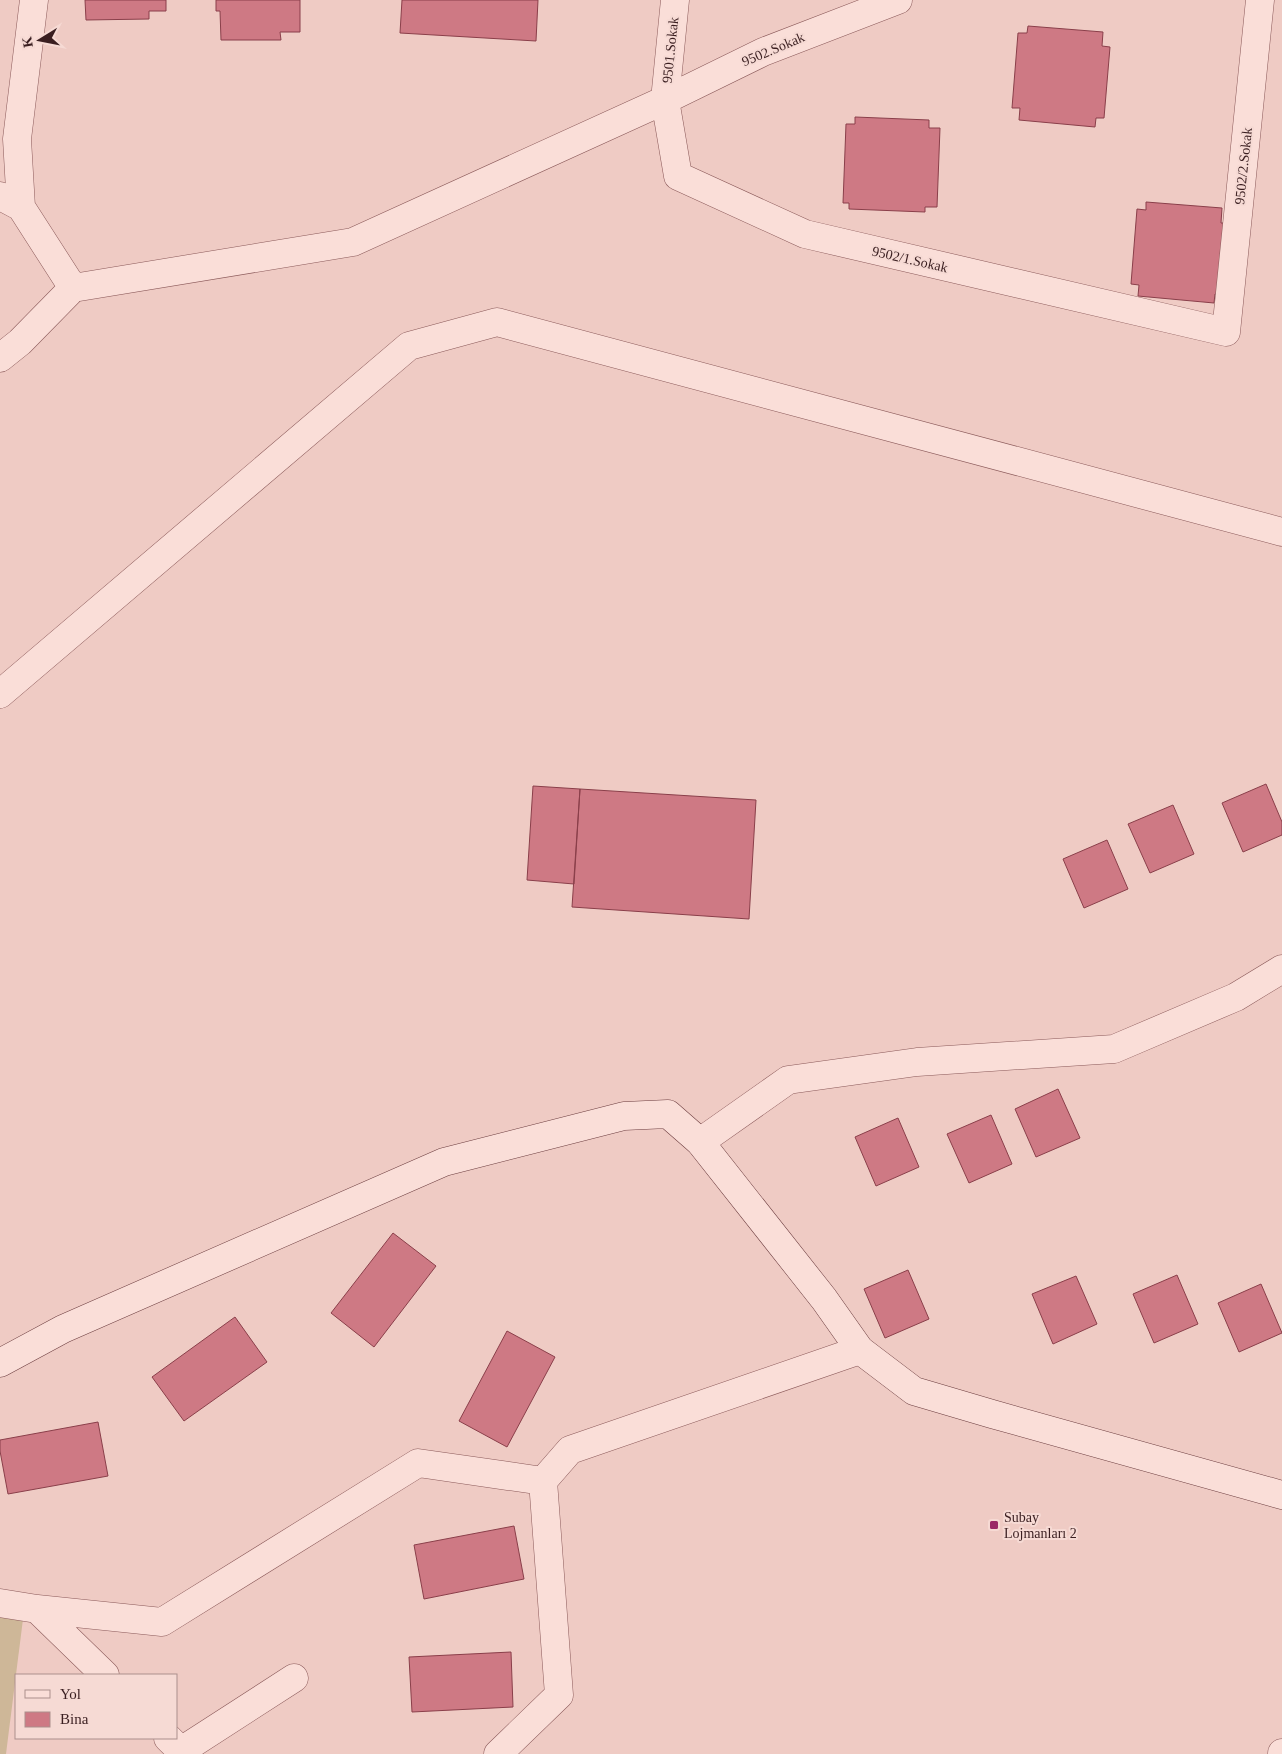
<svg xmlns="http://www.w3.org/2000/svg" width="1282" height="1754" viewBox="0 0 1282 1754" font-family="'Times New Roman',serif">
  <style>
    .green { fill: #ceb798 }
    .building { fill: #ce7984; stroke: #8a3f4a }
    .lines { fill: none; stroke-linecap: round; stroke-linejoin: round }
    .street-casing { stroke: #8b5a5a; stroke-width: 29 }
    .secondary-casing { stroke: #6c3d3f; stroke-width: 29 }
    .street { stroke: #faded8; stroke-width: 28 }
    .secondary { stroke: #faded8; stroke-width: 28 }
    .poi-dot { fill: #9b2967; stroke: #f6dad4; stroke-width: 2 }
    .labels { text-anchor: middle; stroke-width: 4; stroke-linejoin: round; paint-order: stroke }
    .street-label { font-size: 14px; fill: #3a1e20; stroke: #f6dad4 }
    .poi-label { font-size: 14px; fill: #3a1e20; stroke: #f6dad4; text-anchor: start }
  </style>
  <rect width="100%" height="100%" fill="#efcbc4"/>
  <path class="green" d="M0,1617l23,2 -17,135h-6z"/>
  <path class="building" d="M85,0h81v11h-17v8l-63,1z
    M216,0h84v32h-20l1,8h-60l-1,-29h-4z
    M402,0h136l-2,41 -136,-8z
    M1028,26l75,6 -1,14 8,1 -6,71h-8l-1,9 -76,-7 1,-12h-8l6,-75h9z
    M855,117l74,3v8h11l-3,79h-12v5l-76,-3v-6h-6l3,-79h9z
    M1146,202l76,6 -1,15h7l-5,72 -8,-1 -1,9 -76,-7 1,-11 -8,-1 6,-75 9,1z
    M1266,784l16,38v13l-39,17 -21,-49z
    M533,786l47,3 -6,95 -47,-4z
    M580,789l176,11 -7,119 -177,-12z
    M1173,805l21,49 -44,19 -22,-49z
    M1107,840l21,49 -44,19 -21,-49z
    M1058,1089l22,49 -44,19 -21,-48z
    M991,1115l21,49 -43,19 -22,-49z
    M898,1118l21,49 -43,19 -21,-49z
    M393,1233l43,33 -62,81 -43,-34z
    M908,1270l21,49 -44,19 -21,-49z
    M1177,1275l21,49 -44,19 -21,-49z
    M1076,1276l21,48 -44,20 -21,-50z
    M1261,1284l21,49 -43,19 -21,-49z
    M235,1317l32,45 -83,59 -32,-44z
    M507,1331l48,26 -48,90 -48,-26z
    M98,1422l10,54 -100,18 -8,-43v-11z
    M514,1526l10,53 -100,20 -10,-54z
    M511,1652l2,55 -101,5 -3,-55z"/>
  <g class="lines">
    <defs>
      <path id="street" d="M675,0l-10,100 13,76 127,58 421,98 34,-332
        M0,196l21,11 52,81
        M21,207l-4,-68 17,-139
        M0,358l20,-16 53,-54 280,-46 312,-142 98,-48 135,-52
        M0,694l409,-348 88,-24 785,210
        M700,1142l88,-62 129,-18 197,-13 122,-52 46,-28
        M0,1603l37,6 125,13 256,-159 125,18
        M37,1609l68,66
        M168,1738l13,13 113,-73
        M498,1754l61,-59 -16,-214 27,-31 290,-100
        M1282,1754v-1"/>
      <path id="secondary" d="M0,1363l63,-34 381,-167 180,-46 44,-2 32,28 124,157 36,51 54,41 78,23 290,81"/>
    </defs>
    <use href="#street" class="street-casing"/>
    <use href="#secondary" class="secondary-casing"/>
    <use href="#street" class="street"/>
    <use href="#secondary" class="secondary"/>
  </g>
  <rect class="poi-dot" x="989" y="1520" width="10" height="10" rx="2.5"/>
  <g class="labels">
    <g class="street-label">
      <text transform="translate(773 49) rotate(-23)" y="5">9502.Sokak</text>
      <text transform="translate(670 50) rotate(-84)" y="5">9501.Sokak</text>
      <text transform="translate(1243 166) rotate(-84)" y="5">9502/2.Sokak</text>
      <text transform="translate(910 259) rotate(13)" y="5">9502/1.Sokak</text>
    </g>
    <g class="poi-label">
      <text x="1004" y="1522">Subay<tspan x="1004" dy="16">Lojmanları 2</tspan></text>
    </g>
  </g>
  <rect x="15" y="1674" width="162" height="65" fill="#f6dad4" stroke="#ab8f8c"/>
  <rect x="25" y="1690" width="25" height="8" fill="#faded8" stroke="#ab8f8c"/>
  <text x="60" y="1699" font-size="15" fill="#3a1e20">Yol</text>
  <rect x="25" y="1712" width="25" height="15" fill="#ce7984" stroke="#ab8f8c"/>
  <text x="60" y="1724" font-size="15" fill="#3a1e20">Bina</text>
  <g transform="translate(40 40) rotate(260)" stroke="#f6dad4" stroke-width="4" paint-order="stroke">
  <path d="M0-4L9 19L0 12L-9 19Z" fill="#3a1e20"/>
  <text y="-8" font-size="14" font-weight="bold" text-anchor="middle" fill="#3a1e20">K</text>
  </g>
</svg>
